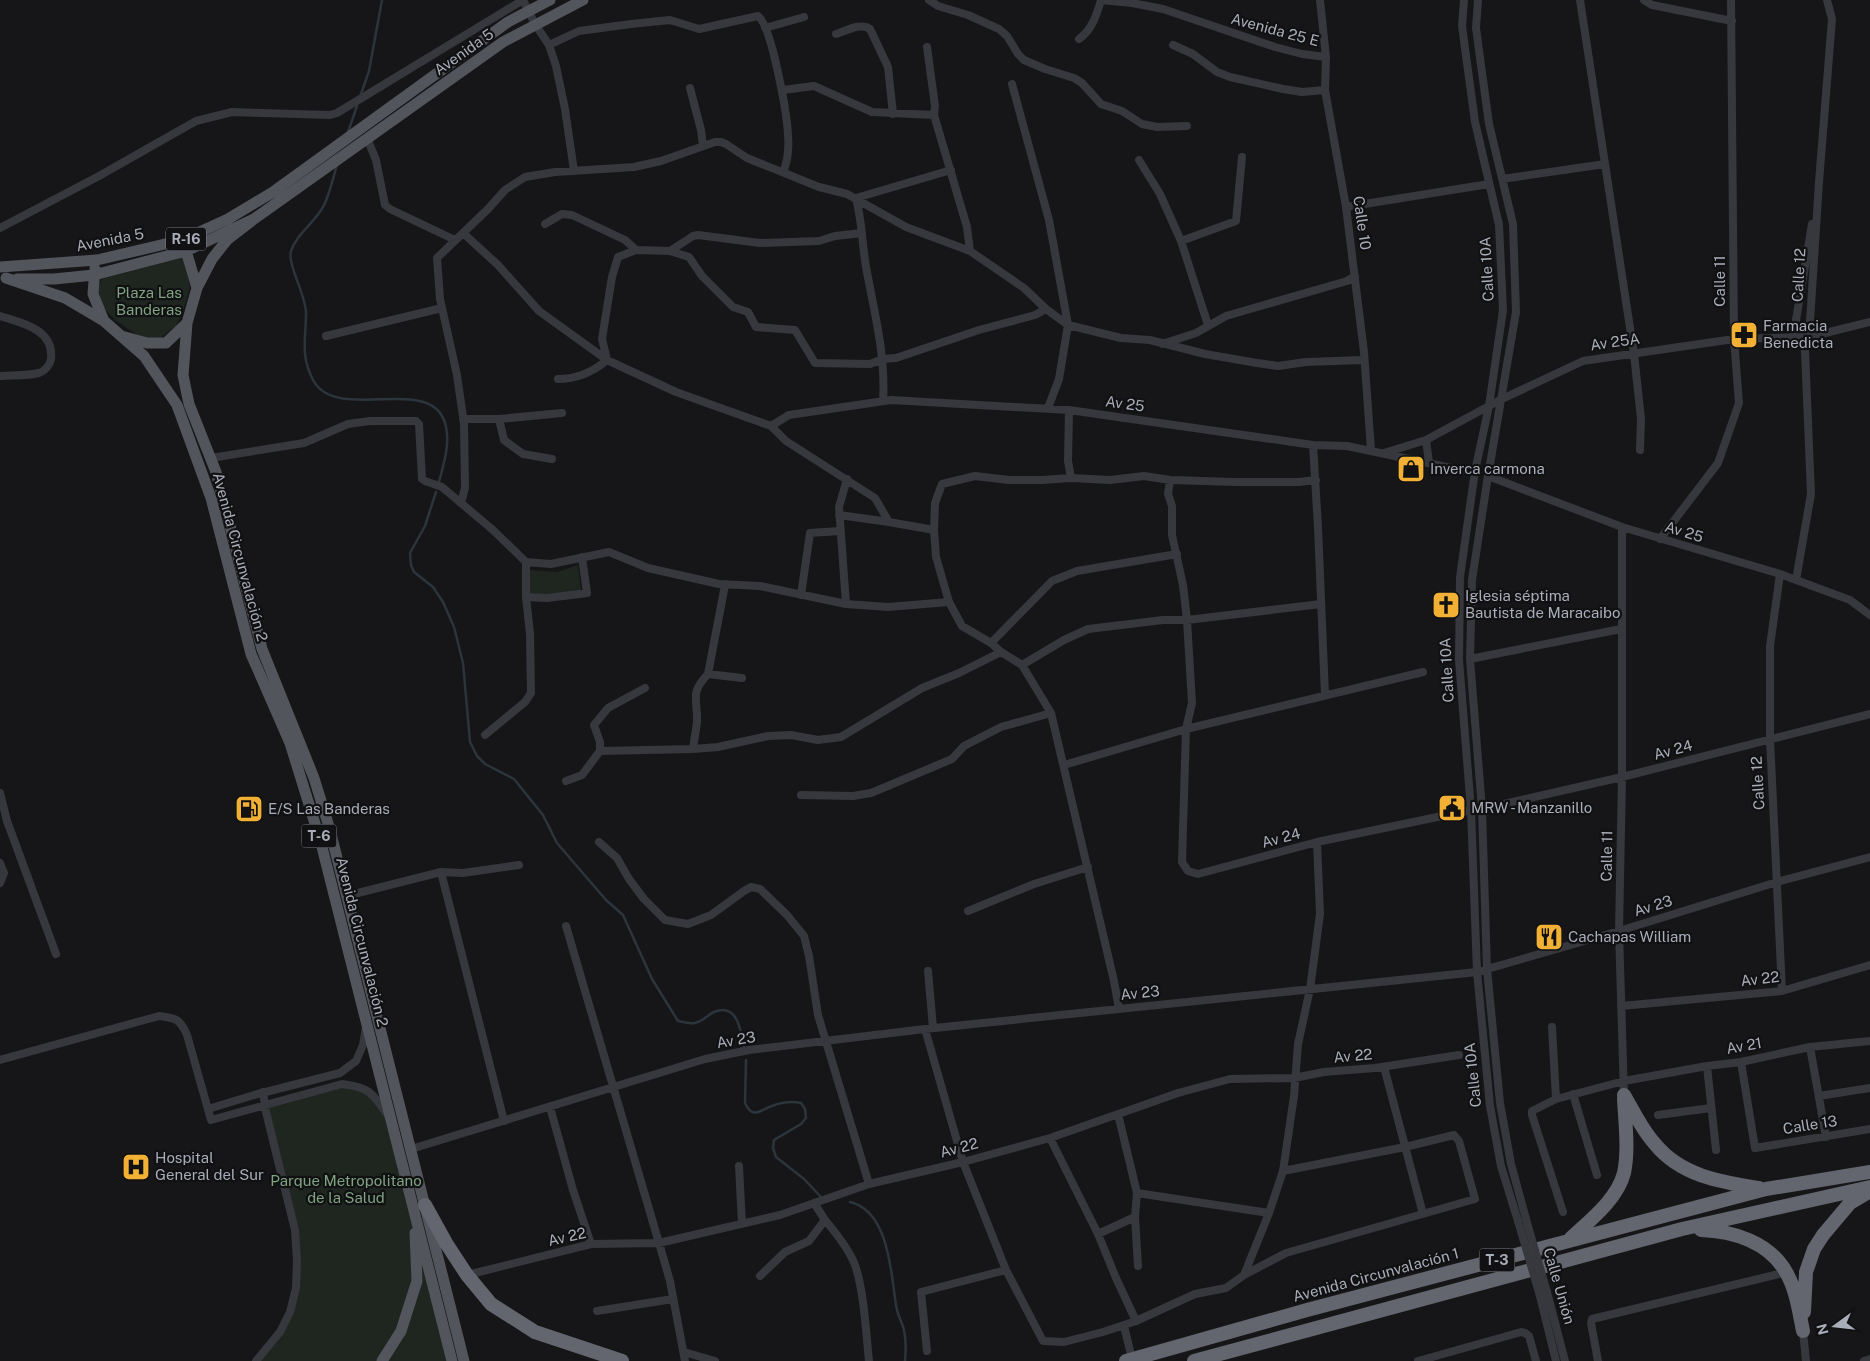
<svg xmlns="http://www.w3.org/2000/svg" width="1870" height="1361" viewBox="0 0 1870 1361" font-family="'Public Sans',sans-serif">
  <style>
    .green { fill: #1e261f }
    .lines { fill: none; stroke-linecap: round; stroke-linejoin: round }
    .stream { stroke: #2c353c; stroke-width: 2.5 }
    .street { stroke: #37383d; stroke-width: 8 }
    .primary { stroke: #53555c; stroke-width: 11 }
    .highway { stroke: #63666e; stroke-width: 14 }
    .street-bridge { stroke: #37383d; stroke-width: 8 }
    .labels { text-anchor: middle; stroke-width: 4.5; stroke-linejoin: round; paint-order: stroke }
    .shield { fill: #111113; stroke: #7b7e86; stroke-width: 1 }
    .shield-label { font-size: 14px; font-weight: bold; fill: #a8adb8 }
    .street-label { font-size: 15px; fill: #a8adb8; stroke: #111113 }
    .park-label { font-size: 15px; fill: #7fa381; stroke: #111113 }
    .poi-label { font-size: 15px; fill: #a8adb8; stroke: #111113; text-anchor: start }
  </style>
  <rect width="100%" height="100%" fill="#161618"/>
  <path class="green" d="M184,257l6,30 -7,24 -7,15 -16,12 -17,1 -29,-20 -12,-13 -5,-15 5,-12z
    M578,565l3,25 -33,5 -18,-1 -1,-24 28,2z
    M342,1084l18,2 31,33 61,242h-196l24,-29 16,-44 -1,-58 -30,-125z"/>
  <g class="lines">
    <path class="stream" d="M361,94l8,-23 13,-71
      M348,132l9,-26
      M337,165c-4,13 -7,28 -13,40 -8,17 -27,28 -33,46 -4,13 15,44 15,62 0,25 -6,42 7,67 26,49 140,-20 134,65 -1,13 -5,25 -8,37
      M436,492l-11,34 -15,27 1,12 3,7 19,15 10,15 11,25 9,36 7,79 7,14 8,8 29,15 29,36 14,28 49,57 17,15 29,64 26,42c5,1 11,3 16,2 9,-1 13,-8 20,-11 24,-10 27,20 30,35
      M746,1060l-1,43c8,17 15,7 27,3 10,-4 19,-5 29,-3l4,6 1,9 -5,6 -27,16 -1,8 3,9 28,22 18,19
      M850,1202c39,9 41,71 46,103 1,9 6,17 8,25 2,10 2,21 1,31"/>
    <path class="street" d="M929,0l9,6 30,9 31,14 8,7 11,18 6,6 21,9 29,9 8,5 19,21 21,7 20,13 15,3 30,-1
      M1101,0l31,3 31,6 112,38 27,7 24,3
      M1320,0l6,57 -1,33 21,117 18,145 7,98
      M1464,0l-2,26 13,96 24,103 4,85 -14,96 -14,65 -15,106 -1,83 12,150 6,162 13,134 11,60 17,55
      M1478,0l-2,28 13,96 24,100 3,88 -28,164 -16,104 -2,79 12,150 5,160 13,134 11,61 15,55
      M1580,0l54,354 7,65 -1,31
      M1644,0l8,5 80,16
      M765,28l39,-11
      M836,34c10,-3 25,-12 34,-5l18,38 5,47
      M1079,39c13,-9 18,-25 22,-39
      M549,45l30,-14 52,-7 39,-4 29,9 59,-13c14,10 29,99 30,119 1,13 0,26 -5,37
      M1173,45l20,9 24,18 13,5 53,12 19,3 23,-2
      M927,47l8,59 -1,9 33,112 3,24
      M1012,84l37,136 19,105 -9,54 -11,29
      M690,88l11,42 2,16
      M783,90l31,-4 58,26 62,3
      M367,138l9,22 9,45 5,4 65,31
      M1139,160l21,34 21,47 27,84
      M1502,179l103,-15
      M1346,207l143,-23
      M545,224l17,-10 10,1 53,25 11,10
      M0,228l99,-52 97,-55 36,-9 98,3 7,-2 186,-113 12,24 14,21 7,21 9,43 9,62
      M463,233l35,32 41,46 68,49 69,32 95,34 15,15 89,57 14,24
      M1181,241l55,-20 6,-64
      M670,251l23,-15 5,-1 62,8 59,-2 16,-5 27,-3
      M0,316c22,7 54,13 51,43 -1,6 -6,12 -12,14 -12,3 -27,2 -39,3
      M326,336l116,-28
      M1793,338l19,-114
      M1162,344l34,-11 30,-17 121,-35 8,-5
      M558,379c19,0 35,-7 49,-19l-5,-21 10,-62 6,-20 18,-7 34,1 19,6 13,19 31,31 15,5 8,15 39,3 20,33 55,1 13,-5 13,-1 83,-28 56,-15 11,-6
      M883,401c3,-45 -9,-90 -17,-134 -4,-24 -4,-46 -10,-69l95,-28
      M1069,410l-1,51 3,17
      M463,419h36l5,21 19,14 29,5
      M499,419l63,-6
      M771,426l18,-11 102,-15 178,10 244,35 34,1 109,23 19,2
      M1426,440l3,23
      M1313,445l5,82 7,168
      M1384,453l42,-13 76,-41 81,-38 151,-22 75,-2 61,-15
      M211,458l93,-15 44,-19 22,-3h46l3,3 3,55 3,2 17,6 51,43 33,32v35l4,37 1,59 -6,9 -40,33
      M1488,476l134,51 158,47 70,26 20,15
      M1170,480l-2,14 4,12v29l11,50 4,35 5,83 -6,26 -4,133 6,9 10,3 119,-32 154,-32
      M461,503l4,-15 -1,-64 -7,-49 -17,-76 -3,-41 51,-49 17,-19 20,-13 30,-5 79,-5 27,-6 54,-19h6l5,2 21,14 72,29 28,7 59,33 64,24 54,37 22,21 22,16 53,13 29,2 55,14 52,9 21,3 28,-4 58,-2
      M839,515l50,7 45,8
      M1622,527v250l-3,154 5,164
      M1660,539l58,-76 21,-60 -5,-64 -3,-339
      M526,562l25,2 58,-12 39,16 71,16 41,2 86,18 42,3 61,-5 13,24 29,17 10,9 21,13 29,48 63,268 5,28
      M1780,574l-10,72v93l12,252
      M1796,580l15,-86 -6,-143 4,-14 10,-155 13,-163 -5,-19
      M725,585l-17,89 34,4
      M801,595l9,-62 30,-2
      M526,597l21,1 40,-5 -5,-36
      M949,602l-13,-45 -2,-27 1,-27 7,-19 33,-8 34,4h33l29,-2 39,2 34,-4 26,4 65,2h64l17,-2
      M846,604l-7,-97 8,-28
      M991,643l61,-62 25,-10 100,-17
      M1470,659l151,-30
      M1022,665l42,-25 24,-11 75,-9h24l134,-16
      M693,749c1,-9 3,-18 4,-27 1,-23 -8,-28 11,-48
      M600,751l93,-2 25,-2 50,-11 23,-1 27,5 23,-3 81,-49 37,-15 42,-21
      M1064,765l122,-36 237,-57
      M566,781l16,-6 18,-24v-9l-6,-17 14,-17 37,-20
      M0,793l7,28 49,133
      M801,795l52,1 18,-3 81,-34 12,-13 37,-19 50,-14
      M1482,809l140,-32 248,-63
      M599,842l18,16 12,21 15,20 21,21 23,4 23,-9 33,-24 7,-4 9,2 27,26 17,21 5,20 9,59 51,169
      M0,863l4,10 -4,10
      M441,872l22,1 56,-8
      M346,896l95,-24 63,249
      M968,911l66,-27 54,-17
      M566,926l93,317 11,38 15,80
      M928,971l5,57
      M1621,1006l161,-15 88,-26
      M1552,1027l4,72
      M925,1029l38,133 43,108 37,71 21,1 39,-10 33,-11 59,-27 31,-6 18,-13 25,-62 14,-42 11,-75 4,-52 12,-55 10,-75 -3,-72
      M1810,1047l16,90
      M0,1060l159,-44c17,2 21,3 28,19l24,85 131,-36c26,3 30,8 45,30
      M1741,1062l14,86 115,-19
      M1707,1066l9,84
      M1384,1067l39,147
      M1573,1094l24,81
      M1819,1096l51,-8
      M550,1107l23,83 18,54
      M208,1109l46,-14 86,-22 16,-12 7,-16 3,-18
      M1118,1114l19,79 -2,24 3,49
      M1658,1115l53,-7
      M1050,1138l48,96 18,44 20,43
      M411,1149l294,-90 44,-9 176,-21 552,-57 142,-41 158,-49 93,-25
      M739,1166l3,58
      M1137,1193l132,20
      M1563,1212l-31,-97v-4l24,-12 68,-18 83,-15 34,-4 69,-15 60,-6
      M825,1220c11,13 24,29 30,45 9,26 11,68 14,96
      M1098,1234l37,-17
      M467,1275l124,-31 68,-1 121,-28 89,-31 94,-22 87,-24 128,-45 52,-14 64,-1 30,-6 51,-4 84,-13
      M1244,1275l42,-22 189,-54 -16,-58 -5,-6 -49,12 -122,24
      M760,1276l25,-24 24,-11 16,-21 -11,-17
      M1547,1292l18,69
      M1540,1296l16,65
      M597,1311l76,-12
      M1124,1326l8,33
      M1803,1331l3,30
      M927,1351l-6,-59 85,-22
      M684,1352l31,9
      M256,1361l24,-29 10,-20 6,-24 1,-28 -2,-30 -29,-118 -3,-20
      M1418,1361l103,-29 4,1 4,3 7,25
      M1598,1361l-7,-38 1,-4 187,-45
      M1864,1361l6,-2"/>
    <path class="primary" d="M254,219l-27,21 -15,19 -15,29 -10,35 -4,52 6,29 27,68 46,177 52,129 16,52 134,531
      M184,244l13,44
      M0,267l97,-7 85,-20 46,-21 45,-27 235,-170 42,-22
      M95,269l-2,25 11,27
      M6,278l59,20 39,23 40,35 33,49 34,93 40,156 39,89 31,100 131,518
      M17,279h37l40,-4 92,-24 68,-32 249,-177 80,-42
      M125,337l22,6h19l21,-20
      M382,1361l19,-30 16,-50 -2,-48"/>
    <path class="highway" d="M1624,1095c10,17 18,35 31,49 26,32 66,38 104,44
      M425,1205l21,38 21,32 24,29 44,28 87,29
      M1701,1230c32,1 68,12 85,42 10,17 13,39 17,59
      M1570,1239c19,-18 47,-39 54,-66 5,-24 1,-51 0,-75
      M1804,1312l2,-40 8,-23 9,-14 27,-32 20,-12
      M1126,1361l181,-51 459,-121 104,-17
      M1194,1361l488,-132 188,-42"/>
    <path class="street-bridge" d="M1526,1219l21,73
      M1518,1221l22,75"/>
  </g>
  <defs>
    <symbol id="pharmacy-square" viewBox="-11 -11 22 22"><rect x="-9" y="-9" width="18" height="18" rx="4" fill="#f2b134" stroke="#111113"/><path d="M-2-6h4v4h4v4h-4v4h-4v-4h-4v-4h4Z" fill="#111"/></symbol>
    <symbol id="shop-square" viewBox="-11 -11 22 22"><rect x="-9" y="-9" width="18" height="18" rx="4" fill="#f2b134" stroke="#111113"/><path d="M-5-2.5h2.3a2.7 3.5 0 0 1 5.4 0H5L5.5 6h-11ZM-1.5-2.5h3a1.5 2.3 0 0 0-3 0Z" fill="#111"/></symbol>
    <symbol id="church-square" viewBox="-11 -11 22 22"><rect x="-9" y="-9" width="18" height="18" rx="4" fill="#f2b134" stroke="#111113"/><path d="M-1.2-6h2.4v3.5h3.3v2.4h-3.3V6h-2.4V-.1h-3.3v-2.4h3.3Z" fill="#111"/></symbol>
    <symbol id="civic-square" viewBox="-11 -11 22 22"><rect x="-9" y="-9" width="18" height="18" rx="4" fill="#f2b134" stroke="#111113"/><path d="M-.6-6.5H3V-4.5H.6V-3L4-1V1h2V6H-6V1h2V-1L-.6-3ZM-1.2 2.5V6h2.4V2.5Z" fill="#111"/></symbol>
    <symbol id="fuel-square" viewBox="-11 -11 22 22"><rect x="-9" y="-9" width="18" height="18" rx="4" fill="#f2b134" stroke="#111113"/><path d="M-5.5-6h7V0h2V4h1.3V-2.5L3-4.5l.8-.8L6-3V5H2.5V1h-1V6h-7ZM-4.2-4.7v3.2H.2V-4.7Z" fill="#111"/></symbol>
    <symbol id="restaurant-square" viewBox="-11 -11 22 22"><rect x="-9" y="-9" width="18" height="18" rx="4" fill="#f2b134" stroke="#111113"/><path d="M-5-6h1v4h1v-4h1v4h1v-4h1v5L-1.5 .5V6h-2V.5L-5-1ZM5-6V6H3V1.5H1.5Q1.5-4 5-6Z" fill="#111"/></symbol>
    <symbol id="hospital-square" viewBox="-11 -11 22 22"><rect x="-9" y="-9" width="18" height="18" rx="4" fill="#f2b134" stroke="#111113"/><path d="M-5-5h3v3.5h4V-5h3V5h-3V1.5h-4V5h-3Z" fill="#111"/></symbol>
  </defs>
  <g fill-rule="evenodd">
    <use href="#pharmacy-square" x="1728" y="319" width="32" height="32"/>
    <use href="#shop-square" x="1395" y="453" width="32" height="32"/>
    <use href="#church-square" x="1430" y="589" width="32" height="32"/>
    <use href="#civic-square" x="1436" y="792" width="32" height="32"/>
    <use href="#fuel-square" x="233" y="793" width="32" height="32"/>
    <use href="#restaurant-square" x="1533" y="921" width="32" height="32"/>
    <use href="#hospital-square" x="120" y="1151" width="32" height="32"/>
  </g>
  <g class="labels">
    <g class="shield">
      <rect x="166" y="227.5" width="40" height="23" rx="4"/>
      <rect x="301.5" y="824.5" width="35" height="23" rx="4"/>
      <rect x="1479.5" y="1248.5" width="35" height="23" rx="4"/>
    </g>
    <g class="shield-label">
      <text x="186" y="244">R-16</text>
      <text x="319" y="841">T-6</text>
      <text x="1497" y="1265">T-3</text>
    </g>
    <g class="street-label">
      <text transform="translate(1275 30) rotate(15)" y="5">Avenida 25 E</text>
      <text transform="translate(464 52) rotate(-35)" y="5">Avenida 5</text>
      <text transform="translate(1362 223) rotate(82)" y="5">Calle 10</text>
      <text transform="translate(110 240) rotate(-11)" y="5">Avenida 5</text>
      <text transform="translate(1487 269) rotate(-93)" y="5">Calle 10A</text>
      <text transform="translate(1799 275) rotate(-87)" y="5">Calle 12</text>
      <text transform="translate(1720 281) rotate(-90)" y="5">Calle 11</text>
      <text transform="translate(1615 342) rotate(-8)" y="5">Av 25A</text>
      <text transform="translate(1125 404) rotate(8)" y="5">Av 25</text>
      <text transform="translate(1684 532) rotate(17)" y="5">Av 25</text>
      <text transform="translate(240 557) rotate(75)" y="5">Avenida Circunvalación 2</text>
      <text transform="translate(1447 670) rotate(-93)" y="5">Calle 10A</text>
      <text transform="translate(1673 750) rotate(-15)" y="5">Av 24</text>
      <text transform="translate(1758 783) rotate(-93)" y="5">Calle 12</text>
      <text transform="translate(1281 838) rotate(-15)" y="5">Av 24</text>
      <text transform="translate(1607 856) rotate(-89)" y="5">Calle 11</text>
      <text transform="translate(1653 906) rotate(-17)" y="5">Av 23</text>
      <text transform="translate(362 942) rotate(76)" y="5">Avenida Circunvalación 2</text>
      <text transform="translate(1760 979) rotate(-7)" y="5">Av 22</text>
      <text transform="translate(1140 993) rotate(-6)" y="5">Av 23</text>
      <text transform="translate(736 1040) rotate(-10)" y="5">Av 23</text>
      <text transform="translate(1744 1046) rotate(-10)" y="5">Av 21</text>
      <text transform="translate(1353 1056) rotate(-5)" y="5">Av 22</text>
      <text transform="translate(1473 1075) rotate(-96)" y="5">Calle 10A</text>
      <text transform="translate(1810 1125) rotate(-9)" y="5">Calle 13</text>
      <text transform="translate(959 1148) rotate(-15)" y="5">Av 22</text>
      <text transform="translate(567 1237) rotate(-13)" y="5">Av 22</text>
      <text transform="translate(1376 1275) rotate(-15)" y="5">Avenida Circunvalación 1</text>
      <text transform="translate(1559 1286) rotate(74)" y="5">Calle Unión</text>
    </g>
    <g class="park-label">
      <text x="149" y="298">Plaza Las<tspan x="149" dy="17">Banderas</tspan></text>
      <text x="346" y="1186">Parque Metropolitano<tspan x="346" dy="17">de la Salud</tspan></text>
    </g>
    <g class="poi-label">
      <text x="1763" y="331">Farmacia<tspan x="1763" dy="17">Benedicta</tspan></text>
      <text x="1430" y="474">Inverca carmona</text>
      <text x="1465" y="601">Iglesia séptima<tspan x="1465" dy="17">Bautista de Maracaibo</tspan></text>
      <text x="1471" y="813">MRW - Manzanillo</text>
      <text x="268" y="814">E/S Las Banderas</text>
      <text x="1568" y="942">Cachapas William</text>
      <text x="155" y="1163">Hospital<tspan x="155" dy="17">General del Sur</tspan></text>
    </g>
  </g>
  <g transform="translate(1835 1326) rotate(255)" stroke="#111113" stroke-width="4" paint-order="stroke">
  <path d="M0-4L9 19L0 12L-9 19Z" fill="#a8adb8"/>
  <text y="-8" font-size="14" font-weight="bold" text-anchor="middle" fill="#a8adb8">N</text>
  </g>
</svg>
